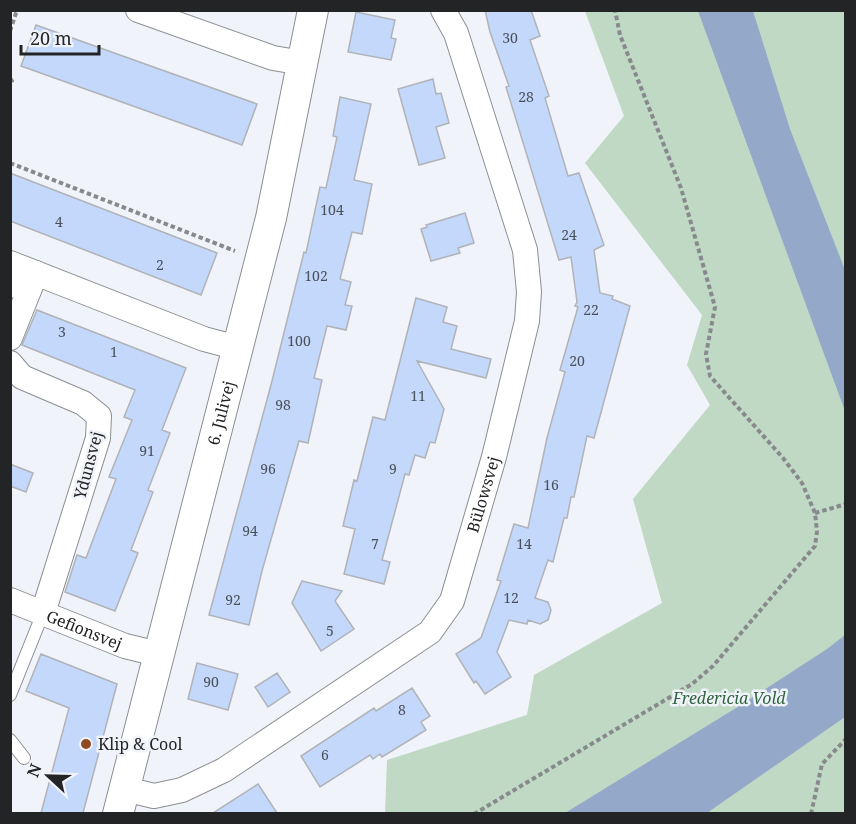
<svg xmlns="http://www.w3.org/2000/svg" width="856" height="824" viewBox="0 0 856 824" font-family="'Noto Serif',serif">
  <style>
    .green { fill: #bfd9c4 }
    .water { fill: #94a8ca }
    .building { fill: #c3d8fb; stroke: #b0b3b8; stroke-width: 1.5 }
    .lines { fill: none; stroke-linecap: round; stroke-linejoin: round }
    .service-casing { stroke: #8c8f93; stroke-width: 14 }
    .minor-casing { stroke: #8c8f93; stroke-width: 26 }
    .tertiary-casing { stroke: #8c8f93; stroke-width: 32 }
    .path { stroke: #87898d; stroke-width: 4; stroke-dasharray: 4.5 3; stroke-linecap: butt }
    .service { stroke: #fff; stroke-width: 12 }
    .minor { stroke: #fff; stroke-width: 24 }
    .tertiary { stroke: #fff; stroke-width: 30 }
    .poi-dot { fill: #904c20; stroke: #f0f3f9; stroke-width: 2 }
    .labels { text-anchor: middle; stroke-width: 5; stroke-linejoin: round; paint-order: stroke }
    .number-label { font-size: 14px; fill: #4b515b }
    .street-label { font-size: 16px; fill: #232426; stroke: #f0f3f9 }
    .park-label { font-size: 16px; font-style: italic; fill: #30643e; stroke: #f0f3f9 }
    .poi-label { font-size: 16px; fill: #232426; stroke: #f0f3f9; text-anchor: start }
  </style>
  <rect width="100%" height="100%" fill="#f0f3f9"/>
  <path class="green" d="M585,11h260v802l-460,1 2,-54 140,-45 7,-40 128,-72 -29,-104 77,-94 -23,-40 15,-50 -117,-152 39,-47z"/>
  <path class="water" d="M698,11h55l37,118 55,141v141z
    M845,635v82l-138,96h-142l171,-105 91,-59z"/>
  <path class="building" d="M485,10h46l9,26 -10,4 19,56 -4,2 23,78 11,-3 25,72 -10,5 6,43 13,3 -1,3 18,7 -36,132 -7,-2 -13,61h-3l-4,21h-3l-11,44 -5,-2 -13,38 13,4 3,8 -3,10 -8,4 -12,-4 -1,4 -18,-4 -12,32 14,25 -26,17 -9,-13 -2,2 -18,-29 25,-16 20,-57 -4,-1 17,-56 14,4 19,-90 18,-66 -5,-2 18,-63 -3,-1 2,-4 -6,-45 -12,3 -53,-173 3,-1 -19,-54z
    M356,12l39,8 -4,18 5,1 -5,21 -43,-8z
    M36,25l221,79 -15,41 -221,-79z
    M433,79l3,15 5,-1 8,30 -13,4 9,31 -26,7 -21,-76z
    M340,97l31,7 -17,76 18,4 -10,50 -10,-2 -12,47 11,3 -6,23 7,1 -6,24 -19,-4 -13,52 8,2 -14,63 -9,-2 -37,130 -13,54 -40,-10 63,-234 32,-129 2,1 14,-66 6,1 11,-51 -4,-1z
    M10,173l207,80 -16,42 -191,-74z
    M465,213l9,30 -16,5 2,5 -29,8 -10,-32 6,-2 -1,-2z
    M416,298l31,9 -4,15 14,4 -6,23 40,10 -5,19 -69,-17 27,48 -9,34 -5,-1 -5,16 -10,-3 -6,20 -4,-1 -23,86 8,2 -6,22 -40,-10 11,-45 -12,-3 11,-46 3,1 16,-64 12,3z
    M37,310l149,58 -24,62 8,3 -22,57 5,2 -22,58 7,3 -23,58 -50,-19 12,-37 9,3 30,-79 -7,-2 23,-57 -8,-3 11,-27 -113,-45z
    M10,464l23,9 -7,19 -16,-6z
    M302,581l40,10 -7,10 19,28 -33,22 -29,-48z
    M41,654l76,30 -34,129h-42l28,-105 -43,-17z
    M197,663l41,11 -10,36 -40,-11z
    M277,673l13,19 -22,15 -13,-20z
    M412,688l18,28 -9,6 5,8 -44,27 -2,-3 -7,5 -3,-4 -50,32 -19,-31 73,-48 2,3z
    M258,784l19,29h-64z"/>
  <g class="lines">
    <defs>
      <path id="service" d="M10,292l10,-25
        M10,695l33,-82
        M10,740l14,18"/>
      <g id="minor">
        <path d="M138,10l135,48 30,5"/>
        <path d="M10,263l194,76 34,9"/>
        <path d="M10,338l26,-65"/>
        <path d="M10,363l12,14 61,26 16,13 -1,22 -55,175"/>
        <path id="s1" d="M10,600l115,46 33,8"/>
        <path id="s2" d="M125,789l29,7 28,-6 42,-20 206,-138 22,-31 42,-144 33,-136 2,-29 -4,-42 -69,-217 -13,-23"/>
      </g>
      <g id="tertiary">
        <path id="s3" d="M118,814l153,-596 42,-208"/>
      </g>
    </defs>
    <use href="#service" class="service-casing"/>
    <use href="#minor" class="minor-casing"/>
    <use href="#tertiary" class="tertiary-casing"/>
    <path class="path" d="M10,31l7,-21
      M10,78l2,3 -2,4
      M10,163l225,88
      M815,513l31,-9
      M474,814l218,-130 21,-18 102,-120 2,-15 -2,-18 -13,-30 -19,-25 -73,-82 -4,-22 9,-47 -34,-119 -61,-153 -5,-25
      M811,814l11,-50 24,-25"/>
    <use href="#service" class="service"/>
    <use href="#minor" class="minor"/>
    <use href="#tertiary" class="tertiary"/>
  </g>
  <circle class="poi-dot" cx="86" cy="744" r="6"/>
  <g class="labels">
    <g class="number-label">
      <text x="510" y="43">30</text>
      <text x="526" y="102">28</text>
      <text x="332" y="215">104</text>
      <text x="59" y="227">4</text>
      <text x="569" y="240">24</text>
      <text x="160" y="270">2</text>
      <text x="316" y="281">102</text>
      <text x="591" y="315">22</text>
      <text x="62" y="337">3</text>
      <text x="299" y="346">100</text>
      <text x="114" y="357">1</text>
      <text x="577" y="366">20</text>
      <text x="418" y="401">11</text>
      <text x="283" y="410">98</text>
      <text x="147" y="456">91</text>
      <text x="268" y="474">96</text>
      <text x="393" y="474">9</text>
      <text x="551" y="490">16</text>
      <text x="250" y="536">94</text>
      <text x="375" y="549">7</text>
      <text x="524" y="549">14</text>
      <text x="511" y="603">12</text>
      <text x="233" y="605">92</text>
      <text x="330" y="636">5</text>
      <text x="211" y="687">90</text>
      <text x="402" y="715">8</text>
      <text x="325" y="760">6</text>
    </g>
    <g class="street-label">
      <text dy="6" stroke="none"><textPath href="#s3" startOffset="414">6. Julivej</textPath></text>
      <text transform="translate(88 465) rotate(-75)" y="6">Ydunsvej</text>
      <text dy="6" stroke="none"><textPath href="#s2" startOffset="502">Bülowsvej</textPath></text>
      <text dy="6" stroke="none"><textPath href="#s1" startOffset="80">Gefionsvej</textPath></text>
    </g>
    <g class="park-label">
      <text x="729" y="704">Fredericia Vold</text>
    </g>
    <g class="poi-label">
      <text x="98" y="750">Klip &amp; Cool</text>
    </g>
  </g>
  <rect width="856" height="824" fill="none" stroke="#232426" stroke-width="24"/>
  <g transform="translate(48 776) rotate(292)" stroke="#f0f3f9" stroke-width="4.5" paint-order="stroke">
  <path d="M0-4.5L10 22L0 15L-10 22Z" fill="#232426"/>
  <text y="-9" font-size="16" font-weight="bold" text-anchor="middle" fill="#232426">N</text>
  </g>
  <path d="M21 45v9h78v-9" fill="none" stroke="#232426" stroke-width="3"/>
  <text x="30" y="45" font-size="18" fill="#232426" stroke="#f0f3f9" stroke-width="4.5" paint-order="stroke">20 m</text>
</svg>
